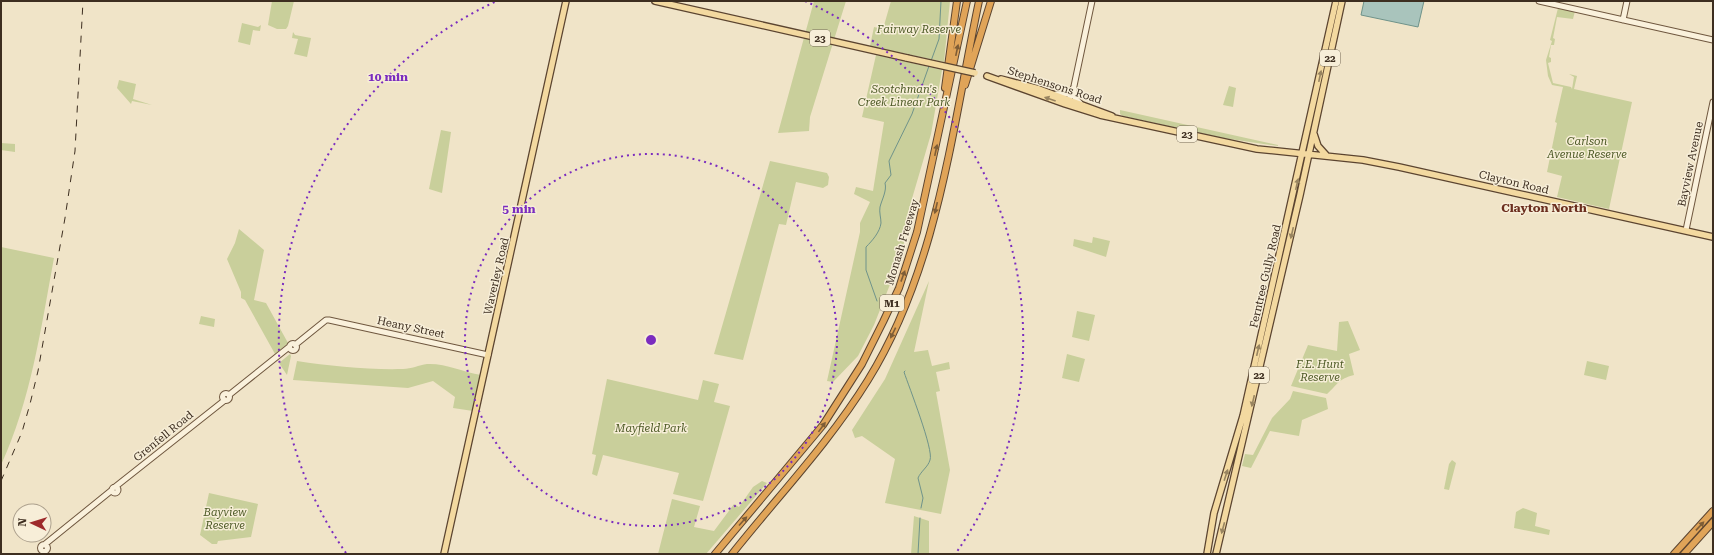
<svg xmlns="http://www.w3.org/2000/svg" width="1714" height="555" viewBox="0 0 1714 555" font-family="'Roboto Serif',serif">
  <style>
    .green { fill: #c9cf9b }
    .water { fill: #a9c4bc; stroke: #6f938a }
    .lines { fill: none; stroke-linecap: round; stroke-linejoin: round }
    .stream { stroke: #6f938a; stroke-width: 1 }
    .secondary-casing { stroke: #6f573f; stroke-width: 7 }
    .primary-casing { stroke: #5b4430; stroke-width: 8 }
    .highway-casing { stroke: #5b4430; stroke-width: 8 }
    .secondary { stroke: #faf1dc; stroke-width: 5 }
    .primary { stroke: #f3d9a0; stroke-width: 5.5 }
    .highway { stroke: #e0a458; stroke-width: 6 }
    .rail { stroke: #3d2e20; stroke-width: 1; stroke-dasharray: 7 7; stroke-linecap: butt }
    .primary-bridge-casing { stroke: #5b4430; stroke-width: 8; stroke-linecap: butt }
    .primary-bridge { stroke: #f3d9a0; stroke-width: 5.5 }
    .oneway { fill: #7e5d36 }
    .oneway2 { fill: #988460 }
    .ring { fill: none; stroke: #7b2cbf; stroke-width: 2; stroke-dasharray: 2 4 }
    .labels { text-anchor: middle; stroke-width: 3; stroke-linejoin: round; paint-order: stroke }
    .shield { fill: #f7eed8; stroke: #756857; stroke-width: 1 }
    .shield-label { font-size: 10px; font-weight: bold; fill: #3d2e20 }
    .park-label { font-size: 11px; font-style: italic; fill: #4d5a26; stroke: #f7eed8 }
    .street-label { font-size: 11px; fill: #3d2e20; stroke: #f7eed8 }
    .neighbourhood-label { font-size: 12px; font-weight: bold; fill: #6b2e1e; stroke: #f7eed8 }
    .centre { fill: #7b2cbf; stroke: #f7eed8; stroke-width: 2 }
    .ring-label { font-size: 12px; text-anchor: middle; font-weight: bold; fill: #7b2cbf; stroke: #f7eed8; stroke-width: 3; stroke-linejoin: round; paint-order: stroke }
  </style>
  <rect width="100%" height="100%" fill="#f0e4c8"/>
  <path class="green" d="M272,1h22l-6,25 -2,3h-9l-9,-4z
    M814,1h32l-36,116 -1,14 -31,2z
    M891,1h59l-6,61 -74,-16 4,-19 9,2z
    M1558,8l17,3 -2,8 -16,-2 -4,21 2,1 -1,6h-3l-2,12 2,1v4l-3,1 5,20 18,4 1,2 2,-12 -5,-3 8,2 -3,13 58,13 -23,107 -52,-12 5,-21 -15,-4 10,-49 -2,-1 8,-35 -11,-2 -4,-9 -2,-16 6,-19 -2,-1z
    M242,23l16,4 3,-2 -1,6 -7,-1 -3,15 -12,-3z
    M293,32l2,3 16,3 -4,19 -13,-3 4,-15 -6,-1z
    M876,55l66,15 -11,64 -20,68 -9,52 -28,71 -16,31 -25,26 -6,-1 33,-149v-9l10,-21 -16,-8 2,-7 17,4 11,-69 -22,-5z
    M119,80l17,4 -3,15 19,6 -20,-4 -1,3 -14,-16z
    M1229,86l7,2 -3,19 -10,-2z
    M1120,110l158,35v1l-55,-8 -100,-22 -3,-2z
    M441,130l10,2 -9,61 -13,-4z
    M1,143l14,1v8l-14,-2z
    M770,161l57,12 2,4 -1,8 -5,3 -27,-6 -10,43 -7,-1 -36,136 -29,-6z
    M239,229l25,21 -10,50 12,3 22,40 -13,11 -30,-54 -4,-2v-6l-14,-33 8,-16z
    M1093,237l17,4 -4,16 -33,-11 1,-7 18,4z
    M1,247l53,11c-13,70 -23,142 -53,207z
    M929,281l-15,71 14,-2 4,16 17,-4 1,7 -14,3 4,19 -4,1 14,78 -9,44 -56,-11 10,-44 -33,-23 -7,2 -3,-8 33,-51z
    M1077,311l18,4 -6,26 -17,-4z
    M201,316l14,3 -1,8 -15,-3z
    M1348,321l12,29 -11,4 5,21c-16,4 -16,9 -27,19l-36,-8 17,-41 29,6 2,-29z
    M290,354l1,2 -4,19 -8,-12z
    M1067,354l18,5 -6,23 -17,-4z
    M297,361c33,5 72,9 106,8 8,0 16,-4 24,-5 18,-1 36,8 54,11l-8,36 -20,-3 2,-11 -22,-16 -25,7 -115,-8z
    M1587,361l22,5 -3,14 -22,-5z
    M607,379l91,21 5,-20 16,4 -5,18 16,4 -27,95 -30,-7 6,-21 -76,-18 -6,21 -5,-2 4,-19 -4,-1z
    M1293,391l33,7 2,11 -26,11 -3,16 -29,-5 -19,37 -9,-2 3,-12 8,1 19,-37 18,-19z
    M1452,460l4,3 -7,27 -5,-1 5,-25z
    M762,481l5,2 -61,71h-48l14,-55 28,7 -6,21 20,4 20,-27 5,3 14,-20z
    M209,493l49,11 -7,33 -33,4 -1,3h-5l-12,-9z
    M1523,508l14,5 -2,13 15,4 -1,5 -35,-7 2,-16z
    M914,516l15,5v33h-18z"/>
  <path class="water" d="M1364,1h60l-6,26 -57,-12z"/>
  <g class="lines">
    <path class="stream" d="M931,61l8,-22 2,-38
      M877,301l-11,-31v-23c6,-6 14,-15 15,-24 0,-5 -2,-11 -1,-16 2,-8 7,-16 5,-24l6,-8 -2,-14 23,-47 17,-48
      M905,371l-1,1c5,15 30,78 26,88 -2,7 -9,11 -12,18l5,20 -2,10
      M918,554l2,-36"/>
    <defs>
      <path id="secondary" d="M1539,1l174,39
        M1623,20l4,-19
        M1074,89l1,9 5,5
        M1056,94h11l5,-2
        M1069,100l5,-14 18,-85
        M1686,230l27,-128
        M289.5 347a3.5 3.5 0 1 1 7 0a3.5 3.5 0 1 1-7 0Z
        M295,345l31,-25h3l159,35
        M222.5 397a3.5 3.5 0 1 1 7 0a3.5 3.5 0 1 1-7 0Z
        M229,395l60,-48
        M112 490a3 3 0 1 1 6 0a3 3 0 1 1-6 0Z
        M115,487l110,-87
        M40.5 548a3.5 3.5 0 1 1 7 0a3.5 3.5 0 1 1-7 0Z
        M44,545l68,-55"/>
      <path id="primary" d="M655,1l252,57
        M987,76l78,28 35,11 157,34 106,11 36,7 314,70
        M1001,79l38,10 73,27
        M1314,134l4,12 9,10
        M444,554l122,-553
        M1207,554l7,-41 29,-97 93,-415
        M1216,554l84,-359 42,-194"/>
      <path id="highway" d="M965,85l26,-84
        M945,88l12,-87
        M715,554l108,-129 39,-61 21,-42 16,-34 18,-56 50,-231
        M732,554c46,-58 97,-111 136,-174 70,-113 84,-251 111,-379
        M1674,554l39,-43
        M1684,554l29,-32"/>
    </defs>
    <use href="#secondary" class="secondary-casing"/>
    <use href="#primary" class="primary-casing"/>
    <use href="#highway" class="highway-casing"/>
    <use href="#secondary" class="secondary"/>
    <use href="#primary" class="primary"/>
    <use href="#highway" class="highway"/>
    <path class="rail" d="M1,481l21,-49 8,-28 8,-33 27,-153 10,-67 8,-150"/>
    <defs>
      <path id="primary-bridge" d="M907,58l68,15"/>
    </defs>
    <use href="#primary-bridge" class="primary-bridge-casing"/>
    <use href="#primary-bridge" class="primary-bridge"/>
  </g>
  <defs><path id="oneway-solid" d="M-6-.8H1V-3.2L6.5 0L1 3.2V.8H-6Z"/></defs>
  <g class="oneway">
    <use href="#oneway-solid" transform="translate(957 50) rotate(-78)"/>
    <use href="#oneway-solid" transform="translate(936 150) rotate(-78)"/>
    <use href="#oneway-solid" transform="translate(936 208) rotate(103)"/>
    <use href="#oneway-solid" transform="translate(903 276) rotate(-70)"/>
    <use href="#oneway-solid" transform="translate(893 333) rotate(116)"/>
    <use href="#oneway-solid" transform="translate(822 427) rotate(-54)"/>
    <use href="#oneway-solid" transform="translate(743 521) rotate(-48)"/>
    <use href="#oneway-solid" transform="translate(1700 526) rotate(-47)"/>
  </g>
  <g class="oneway2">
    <use href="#oneway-solid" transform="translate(1320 76) rotate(-78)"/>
    <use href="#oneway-solid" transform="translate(1050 99) rotate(-161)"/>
    <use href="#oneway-solid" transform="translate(1297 184) rotate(-77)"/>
    <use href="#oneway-solid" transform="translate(1292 233) rotate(103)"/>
    <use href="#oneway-solid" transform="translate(1258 350) rotate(-77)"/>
    <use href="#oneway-solid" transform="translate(1253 401) rotate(103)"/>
    <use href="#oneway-solid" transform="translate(1226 475) rotate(-72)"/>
    <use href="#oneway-solid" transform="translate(1223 528) rotate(105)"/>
  </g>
  <g class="ring">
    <circle cx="651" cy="340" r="186"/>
    <path d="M346 553A372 372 0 0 1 497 1M805 1A372 372 0 0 1 956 553"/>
  </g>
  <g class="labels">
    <g class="shield">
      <rect x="810" y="30" width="20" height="16" rx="3"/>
      <rect x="1320" y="50" width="20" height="16" rx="3"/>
      <rect x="1177" y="126" width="20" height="16" rx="3"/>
      <rect x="880" y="295" width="24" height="16" rx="3"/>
      <rect x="1249" y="367" width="20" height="16" rx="3"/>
    </g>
    <g class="shield-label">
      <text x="820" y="42">23</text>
      <text x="1330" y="62">22</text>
      <text x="1187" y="138">23</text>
      <text x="892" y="307">M1</text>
      <text x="1259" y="379">22</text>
    </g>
    <g class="park-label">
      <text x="919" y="33">Fairway Reserve</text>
      <text x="904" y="93">Scotchman's<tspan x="904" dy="13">Creek Linear Park</tspan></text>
      <text x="1587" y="145">Carlson<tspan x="1587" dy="13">Avenue Reserve</tspan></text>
      <text x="1320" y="368">F.E. Hunt<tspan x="1320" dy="13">Reserve</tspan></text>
      <text x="651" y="432">Mayfield Park</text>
      <text x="225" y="516">Bayview<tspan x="225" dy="13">Reserve</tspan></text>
    </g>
    <g class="street-label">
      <text transform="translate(1055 85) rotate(18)" y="4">Stephensons Road</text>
      <text transform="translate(1690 164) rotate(-78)" y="4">Bayview Avenue</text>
      <text transform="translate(1514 182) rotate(13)" y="4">Clayton Road</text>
      <text transform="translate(902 242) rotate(-73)" y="4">Monash Freeway</text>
      <text transform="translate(496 276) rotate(-77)" y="4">Waverley Road</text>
      <text transform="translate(1265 276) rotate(-77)" y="4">Ferntree Gully Road</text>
      <text transform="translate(411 327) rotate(12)" y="4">Heany Street</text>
      <text transform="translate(163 436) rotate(-39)" y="4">Grenfell Road</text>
    </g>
    <g class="neighbourhood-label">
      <text x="1544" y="212">Clayton North</text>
    </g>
  </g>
  <circle cx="651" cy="340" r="6" class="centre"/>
  <g class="ring-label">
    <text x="388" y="81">10 min</text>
    <text x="519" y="213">5 min</text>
  </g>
  <rect width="1714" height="555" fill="none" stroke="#3d2e20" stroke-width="4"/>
  <g transform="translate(32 523) rotate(274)"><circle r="19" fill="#f7eed8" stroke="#ada18e"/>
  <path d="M0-3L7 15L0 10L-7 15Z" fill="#9e2a2b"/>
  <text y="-6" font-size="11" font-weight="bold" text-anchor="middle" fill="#3d2e20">N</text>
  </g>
</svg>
